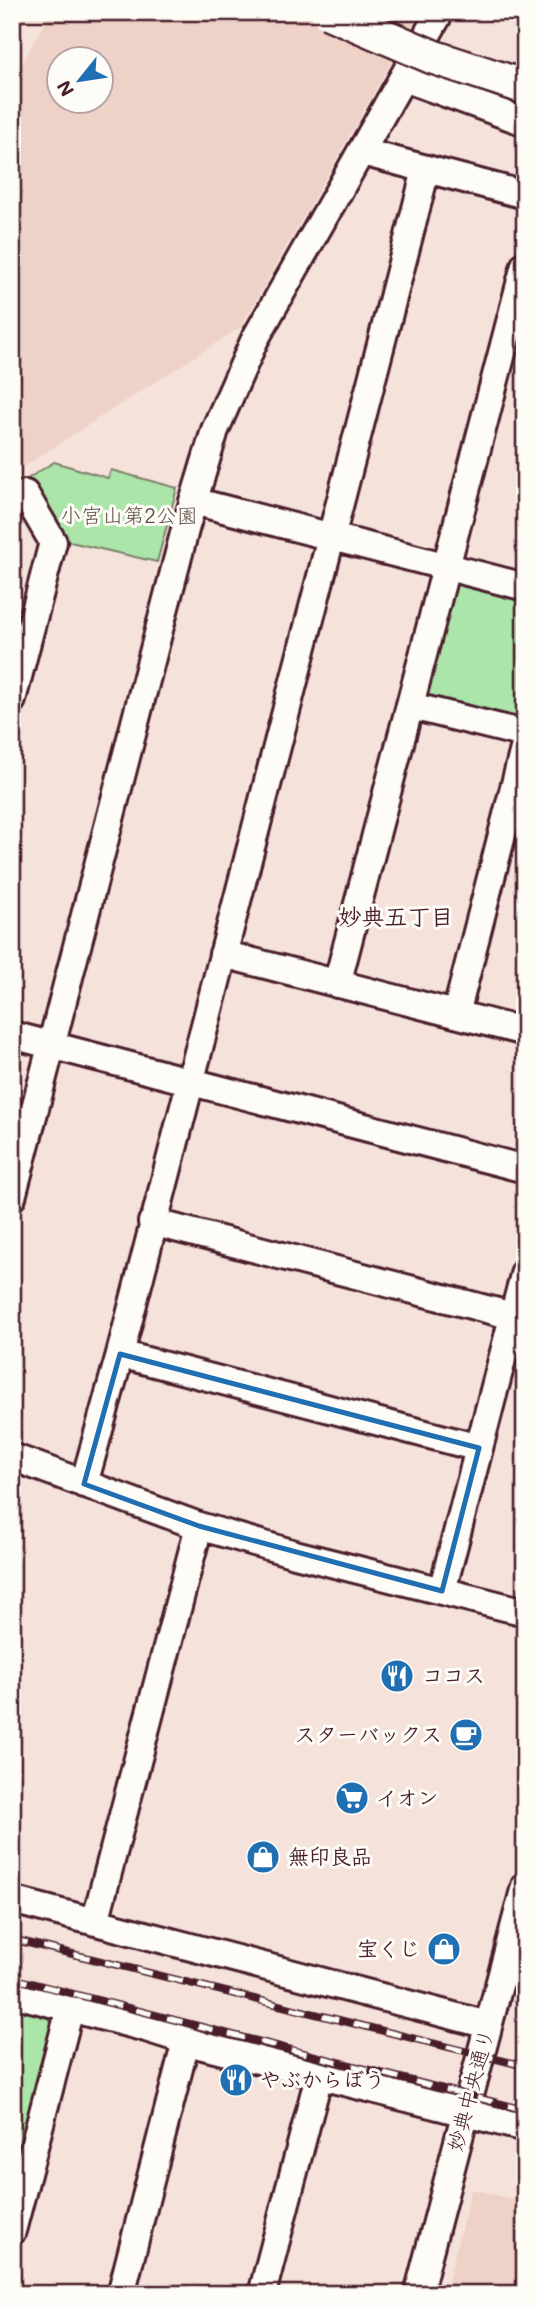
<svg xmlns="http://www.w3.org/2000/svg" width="537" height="2306" viewBox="0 0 537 2306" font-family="Mali,'Klee One',sans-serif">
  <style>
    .built { fill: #efd2c7; fill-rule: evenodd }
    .green { fill: #ace5aa; stroke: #7b826a; stroke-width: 2 }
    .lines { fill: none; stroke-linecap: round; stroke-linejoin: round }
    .minor-casing { stroke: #4a1f2b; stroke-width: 32 }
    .minor { stroke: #fdfcf7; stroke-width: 26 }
    .rail-casing { stroke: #4a1f2b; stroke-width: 8 }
    .rail { stroke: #fdfcf7; stroke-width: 5; stroke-dasharray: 16; stroke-linecap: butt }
    .major-bridge-casing { stroke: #4a1f2b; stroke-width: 38; stroke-linecap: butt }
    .major-bridge { stroke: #fdfcf7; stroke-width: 33 }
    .marked { fill: none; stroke: #1f6fb2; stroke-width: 5; stroke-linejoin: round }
    .labels { text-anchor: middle; stroke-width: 6; stroke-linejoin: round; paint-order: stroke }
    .park-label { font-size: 21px; fill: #62504b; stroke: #fdfcf7 }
    .poi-label { font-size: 21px; font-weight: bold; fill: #4a1f2b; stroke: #fdfcf7; text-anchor: start }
    .street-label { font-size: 21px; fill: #4a1f2b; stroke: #fdfcf7 }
    .neighbourhood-label { font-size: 23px; font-weight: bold; fill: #4a1f2b; stroke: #fdfcf7 }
  </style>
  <rect width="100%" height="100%" fill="#f5e3db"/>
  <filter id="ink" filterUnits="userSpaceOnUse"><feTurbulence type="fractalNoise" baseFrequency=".0143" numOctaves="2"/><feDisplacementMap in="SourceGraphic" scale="14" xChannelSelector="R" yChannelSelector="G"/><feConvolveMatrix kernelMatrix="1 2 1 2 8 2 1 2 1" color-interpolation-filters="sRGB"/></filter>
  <g filter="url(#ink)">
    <path class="built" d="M51,12h369l-179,315 -229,147v-394zM60,60h42v42h-42z
      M471,2189l54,13v92h-80z"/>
    <path class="green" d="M54,462l54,16 3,-8 66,18 -20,74 -95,-22 -35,-61z
      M459,578l66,17v132l-99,-25 -5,-9 30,-110z
      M12,2007l36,11 7,10 -34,130 -9,-2z"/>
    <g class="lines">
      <defs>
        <path id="minor" d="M404,78l121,44
          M362,152l163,43
          M12,501l13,-7 28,48 -41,158
          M193,501l332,86
          M411,706l114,28
          M223,954l302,78
          M337,984l188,-719
          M456,1014l69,-269
          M12,1035l513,134
          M12,1197l174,-671 29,-96 40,-91 185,-327
          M152,1222l361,94
          M120,1354l359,94
          M12,1457l187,69 96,28 230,58
          M84,1484l36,-130 306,-1184
          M442,1591l83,-320
          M12,1900l476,125
          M95,1922l104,-396
          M12,1993l134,35 57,18 322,82
          M12,2231l58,-222
          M121,2294l65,-253
          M262,2294l57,-218
          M418,2294l107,-408"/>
      </defs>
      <use href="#minor" class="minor-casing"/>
      <use href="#minor" class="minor"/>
      <defs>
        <path id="rail" d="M12,1939l513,127
          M12,1978l513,132"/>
      </defs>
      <use href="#rail" class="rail-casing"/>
      <use href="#rail" class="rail"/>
      <defs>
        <path id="major-bridge" d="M328,12l105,45 92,30"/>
      </defs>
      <use href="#major-bridge" class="major-bridge-casing"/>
      <use href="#major-bridge" class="major-bridge"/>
    </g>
  </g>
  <path class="marked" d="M120,1354l359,94 -37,143 -243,-65 -115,-42z"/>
  <defs>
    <symbol id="restaurant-disc" viewBox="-11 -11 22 22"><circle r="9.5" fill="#1f6fb2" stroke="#fdfcf7"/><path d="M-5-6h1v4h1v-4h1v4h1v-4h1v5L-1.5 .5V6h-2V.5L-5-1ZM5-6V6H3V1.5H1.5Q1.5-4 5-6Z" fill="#fff"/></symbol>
    <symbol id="cafe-disc" viewBox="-11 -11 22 22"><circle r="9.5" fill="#1f6fb2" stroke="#fdfcf7"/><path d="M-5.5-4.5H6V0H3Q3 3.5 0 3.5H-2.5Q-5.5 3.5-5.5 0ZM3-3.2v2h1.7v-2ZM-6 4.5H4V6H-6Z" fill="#fff"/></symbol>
    <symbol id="supermarket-disc" viewBox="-11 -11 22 22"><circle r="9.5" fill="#1f6fb2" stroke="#fdfcf7"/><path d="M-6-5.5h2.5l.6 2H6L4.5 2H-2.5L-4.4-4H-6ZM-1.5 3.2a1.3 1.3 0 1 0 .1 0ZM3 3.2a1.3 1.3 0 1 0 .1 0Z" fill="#fff"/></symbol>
    <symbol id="shop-disc" viewBox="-11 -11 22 22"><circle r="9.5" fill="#1f6fb2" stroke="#fdfcf7"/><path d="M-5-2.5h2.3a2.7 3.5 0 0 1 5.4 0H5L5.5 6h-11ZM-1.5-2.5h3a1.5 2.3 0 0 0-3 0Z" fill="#fff"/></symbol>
  </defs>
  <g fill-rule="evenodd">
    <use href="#restaurant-disc" x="378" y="1657" width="38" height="38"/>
    <use href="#cafe-disc" x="447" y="1716" width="38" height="38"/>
    <use href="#supermarket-disc" x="333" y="1779" width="38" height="38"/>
    <use href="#shop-disc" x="244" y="1838" width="38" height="38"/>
    <use href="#shop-disc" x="425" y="1930" width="38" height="38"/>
    <use href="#restaurant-disc" x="217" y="2061" width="38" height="38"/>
  </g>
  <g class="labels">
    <g class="park-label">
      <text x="129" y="523">小宮山第2公園</text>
    </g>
    <g class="poi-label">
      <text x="422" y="1683">ココス</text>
      <text x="442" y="1742" text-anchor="end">スターバックス</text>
      <text x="376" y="1805">イオン</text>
      <text x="288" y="1864">無印良品</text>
      <text x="420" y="1956" text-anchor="end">宝くじ</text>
      <text x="260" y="2087">やぶからぼう</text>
    </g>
    <g class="street-label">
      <text transform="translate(471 2090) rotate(-75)" y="7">妙典中央通り</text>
    </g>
    <g class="neighbourhood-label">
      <text x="396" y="925">妙典五丁目</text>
    </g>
  </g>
  <rect width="537" height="2306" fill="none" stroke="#fdfcf7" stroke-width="42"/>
  <rect x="21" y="21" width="495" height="2264" fill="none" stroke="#4a1f2b" stroke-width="2.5" filter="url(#ink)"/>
  <g transform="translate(80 80) rotate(240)"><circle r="33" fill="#fdfcf7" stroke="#b5a4a5" stroke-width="2"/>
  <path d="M0-5L12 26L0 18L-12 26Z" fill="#1f6fb2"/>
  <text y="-10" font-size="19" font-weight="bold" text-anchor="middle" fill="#4a1f2b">N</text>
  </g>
</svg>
